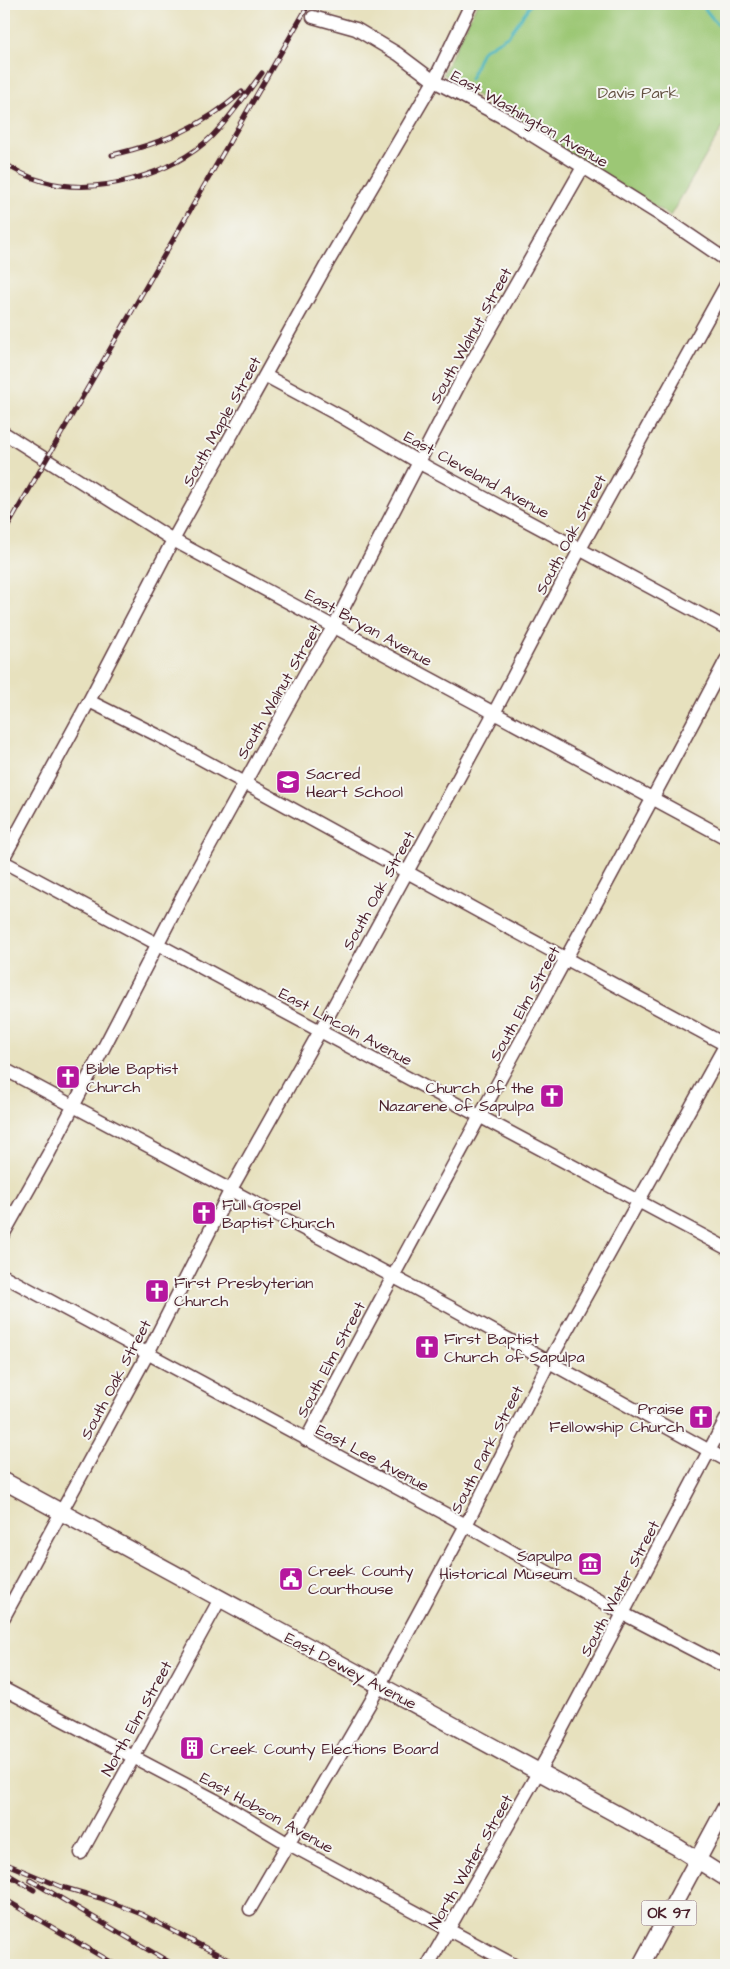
<svg xmlns="http://www.w3.org/2000/svg" width="730" height="1969" viewBox="0 0 730 1969" font-family="'Architects Daughter',sans-serif">
  <style>
    .green { fill: #9cc774; stroke: #737350 }
    .lines { fill: none; stroke-linecap: round; stroke-linejoin: round }
    .stream { stroke: #41b1ba; stroke-width: 3 }
    .minor-casing { stroke: #623c41; stroke-width: 15 }
    .major-casing { stroke: #623c41; stroke-width: 19 }
    .minor { stroke: #fff; stroke-width: 12 }
    .major { stroke: #fff; stroke-width: 16 }
    .rail-casing { stroke: #4a1f2b; stroke-width: 5 }
    .rail { stroke: #f6f6f2; stroke-width: 3; stroke-dasharray: 9; stroke-linecap: butt }
    .labels { text-anchor: middle; stroke-width: 4; stroke-linejoin: round; paint-order: stroke }
    .shield { fill: #f6f6f2; stroke: #7e6067; stroke-width: 1 }
    .shield-label { font-size: 15px; font-weight: bold; fill: #4a1f2b }
    .park-label { font-size: 16px; fill: #635141; stroke: #f6f6f2 }
    .street-label { font-size: 16px; fill: #4a1f2b; stroke: #f6f6f2 }
    .poi-label { font-size: 16px; fill: #4a1f2b; stroke: #f6f6f2; text-anchor: start }
  </style>
  <rect width="100%" height="100%" fill="#f6f6f2"/>
  <filter id="ink" filterUnits="userSpaceOnUse"><feTurbulence type="fractalNoise" baseFrequency=".02" numOctaves="2"/><feDisplacementMap in="SourceGraphic" scale="10" xChannelSelector="R" yChannelSelector="G"/><feConvolveMatrix kernelMatrix="1 2 1 2 8 2 1 2 1" color-interpolation-filters="sRGB"/></filter>
  <filter id="wash" filterUnits="userSpaceOnUse"><feTurbulence type="fractalNoise" baseFrequency=".0096" numOctaves="4" result="noise"/><feDisplacementMap in="SourceGraphic" scale="20" xChannelSelector="R" yChannelSelector="G"/><feGaussianBlur stdDeviation="1.12" result="paint"/><feColorMatrix in="noise" values="0 0 0 0 0 0 0 0 0 0 0 0 0 0 0 0 0 1.4 0 .05"/><feComposite in="paint" operator="in"/></filter>
  <g filter="url(#wash)">
    <rect width="100%" height="100%" fill="#e7e1be"/>
    <path class="green" d="M477,4h249v118l-56,94 -227,-142z"/>
    <g class="lines">
      <path class="stream" d="M701,4l16,20
        M470,79l12,-28 27,-16 22,-31"/>
    </g>
  </g>
  <g filter="url(#ink)">
    <g class="lines">
      <defs>
        <path id="minor" d="M313,17l43,12 42,25 36,27 72,38 154,96 66,45
          M266,376l76,41 85,50 299,161
          M4,433l169,107 553,298
          M89,701l76,38 322,177 239,129
          M4,857l85,-156 84,-161 155,-278 106,-181 37,-77
          M4,862l722,386
          M4,1069l446,238 276,153
          M4,1233l45,-80 135,-260 123,-223 27,-44 128,-247 121,-212
          M4,1276l462,249 76,44 82,45 102,53
          M306,1440c137,-262 283,-518 420,-780
          M4,1617l144,-264 82,-162 90,-160 174,-318 86,-164 146,-264
          M4,1689l211,111 72,43 227,122
          M81,1853l139,-254
          M250,1909l120,-206 96,-178 83,-163 177,-318
          M428,1965l119,-208 179,-338"/>
        <path id="major" d="M4,1481l673,366 49,31
          M641,1965l85,-158"/>
      </defs>
      <use href="#minor" class="minor-casing"/>
      <use href="#major" class="major-casing"/>
      <use href="#minor" class="minor"/>
      <use href="#major" class="major"/>
      <defs>
        <path id="rail" d="M112,155c51,-12 90,-28 130,-63
          M4,163c12,8 24,14 38,18 53,16 131,-6 170,-45 19,-19 34,-42 50,-63
          M4,533l305,-529
          M4,1863l58,24 38,11 41,16 97,51
          M4,1872l30,18
          M30,1880l144,85
          M4,1899l112,66"/>
      </defs>
      <use href="#rail" class="rail-casing"/>
      <use href="#rail" class="rail"/>
    </g>
  </g>
  <defs>
    <symbol id="school-square" viewBox="-11 -11 22 22"><rect x="-9" y="-9" width="18" height="18" rx="4" fill="#b5179e" stroke="#f6f6f2"/><path d="M0-5L7-2L0 1L-7-2ZM-4 1L0 2.5L4 1V4Q0 6-4 4Z" fill="#fff"/></symbol>
    <symbol id="church-square" viewBox="-11 -11 22 22"><rect x="-9" y="-9" width="18" height="18" rx="4" fill="#b5179e" stroke="#f6f6f2"/><path d="M-1.2-6h2.4v3.5h3.3v2.4h-3.3V6h-2.4V-.1h-3.3v-2.4h3.3Z" fill="#fff"/></symbol>
    <symbol id="museum-square" viewBox="-11 -11 22 22"><rect x="-9" y="-9" width="18" height="18" rx="4" fill="#b5179e" stroke="#f6f6f2"/><path d="M0-6L6-3V-2H-6V-3ZM-5-1h2V3h-2ZM-1-1h2V3h-2ZM3-1h2V3H3ZM-6 4H6V6H-6Z" fill="#fff"/></symbol>
    <symbol id="civic-square" viewBox="-11 -11 22 22"><rect x="-9" y="-9" width="18" height="18" rx="4" fill="#b5179e" stroke="#f6f6f2"/><path d="M-.6-6.5H3V-4.5H.6V-3L4-1V1h2V6H-6V1h2V-1L-.6-3ZM-1.2 2.5V6h2.4V2.5Z" fill="#fff"/></symbol>
    <symbol id="building-square" viewBox="-11 -11 22 22"><rect x="-9" y="-9" width="18" height="18" rx="4" fill="#b5179e" stroke="#f6f6f2"/><path d="M-4-6H4V6H1V3H-1V6H-4ZM-2.5-4.3h1.7v1.8h-1.7ZM.8-4.3h1.7v1.8H.8ZM-2.5-1h1.7V.8h-1.7ZM.8-1h1.7V.8H.8Z" fill="#fff"/></symbol>
  </defs>
  <g fill-rule="evenodd">
    <use href="#school-square" x="274" y="768" width="28" height="28"/>
    <use href="#church-square" x="54" y="1063" width="28" height="28"/>
    <use href="#church-square" x="538" y="1082" width="28" height="28"/>
    <use href="#church-square" x="190" y="1199" width="28" height="28"/>
    <use href="#church-square" x="143" y="1277" width="28" height="28"/>
    <use href="#church-square" x="413" y="1333" width="28" height="28"/>
    <use href="#church-square" x="687" y="1403" width="28" height="28"/>
    <use href="#museum-square" x="576" y="1550" width="28" height="28"/>
    <use href="#civic-square" x="277" y="1565" width="28" height="28"/>
    <use href="#building-square" x="178" y="1734" width="28" height="28"/>
  </g>
  <g class="labels">
    <rect class="shield" x="641.5" y="1900.5" width="55" height="25" rx="4"/>
    <g class="shield-label">
      <text x="669" y="1918">OK 97</text>
    </g>
    <g class="park-label">
      <text x="638" y="98">Davis Park</text>
    </g>
    <g class="street-label">
      <text transform="translate(530 118) rotate(30)" y="6">East Washington Avenue</text>
      <text transform="translate(470 335) rotate(-61)" y="6">South Walnut Street</text>
      <text transform="translate(221 421) rotate(-61)" y="6">South Maple Street</text>
      <text transform="translate(477 474) rotate(29)" y="6">East Cleveland Avenue</text>
      <text transform="translate(570 534) rotate(-62)" y="6">South Oak Street</text>
      <text transform="translate(369 627) rotate(29)" y="6">East Bryan Avenue</text>
      <text transform="translate(278 691) rotate(-60)" y="6">South Walnut Street</text>
      <text transform="translate(378 890) rotate(-61)" y="6">South Oak Street</text>
      <text transform="translate(524 1003) rotate(-61)" y="6">South Elm Street</text>
      <text transform="translate(346 1026) rotate(28)" y="6">East Lincoln Avenue</text>
      <text transform="translate(330 1359) rotate(-62)" y="6">South Elm Street</text>
      <text transform="translate(115 1379) rotate(-62)" y="6">South Oak Street</text>
      <text transform="translate(486 1449) rotate(-63)" y="6">South Park Street</text>
      <text transform="translate(373 1457) rotate(28)" y="6">East Lee Avenue</text>
      <text transform="translate(619 1588) rotate(-62)" y="6">South Water Street</text>
      <text transform="translate(351 1670) rotate(28)" y="6">East Dewey Avenue</text>
      <text transform="translate(136 1718) rotate(-61)" y="6">North Elm Street</text>
      <text transform="translate(267 1812) rotate(29)" y="6">East Hobson Avenue</text>
      <text transform="translate(470 1861) rotate(-60)" y="6">North Water Street</text>
    </g>
    <g class="poi-label">
      <text x="306" y="779">Sacred<tspan x="306" dy="18">Heart School</tspan></text>
      <text x="86" y="1074">Bible Baptist<tspan x="86" dy="18">Church</tspan></text>
      <text x="534" y="1093" text-anchor="end">Church of the<tspan x="534" dy="18">Nazarene of Sapulpa</tspan></text>
      <text x="222" y="1210">Full Gospel<tspan x="222" dy="18">Baptist Church</tspan></text>
      <text x="174" y="1288">First Presbyterian<tspan x="174" dy="18">Church</tspan></text>
      <text x="444" y="1344">First Baptist<tspan x="444" dy="18">Church of Sapulpa</tspan></text>
      <text x="684" y="1414" text-anchor="end">Praise<tspan x="684" dy="18">Fellowship Church</tspan></text>
      <text x="572" y="1561" text-anchor="end">Sapulpa<tspan x="572" dy="18">Historical Museum</tspan></text>
      <text x="308" y="1576">Creek County<tspan x="308" dy="18">Courthouse</tspan></text>
      <text x="210" y="1754">Creek County Elections Board</text>
    </g>
  </g>
  <rect width="730" height="1969" fill="none" stroke="#f6f6f2" stroke-width="20"/>
</svg>
